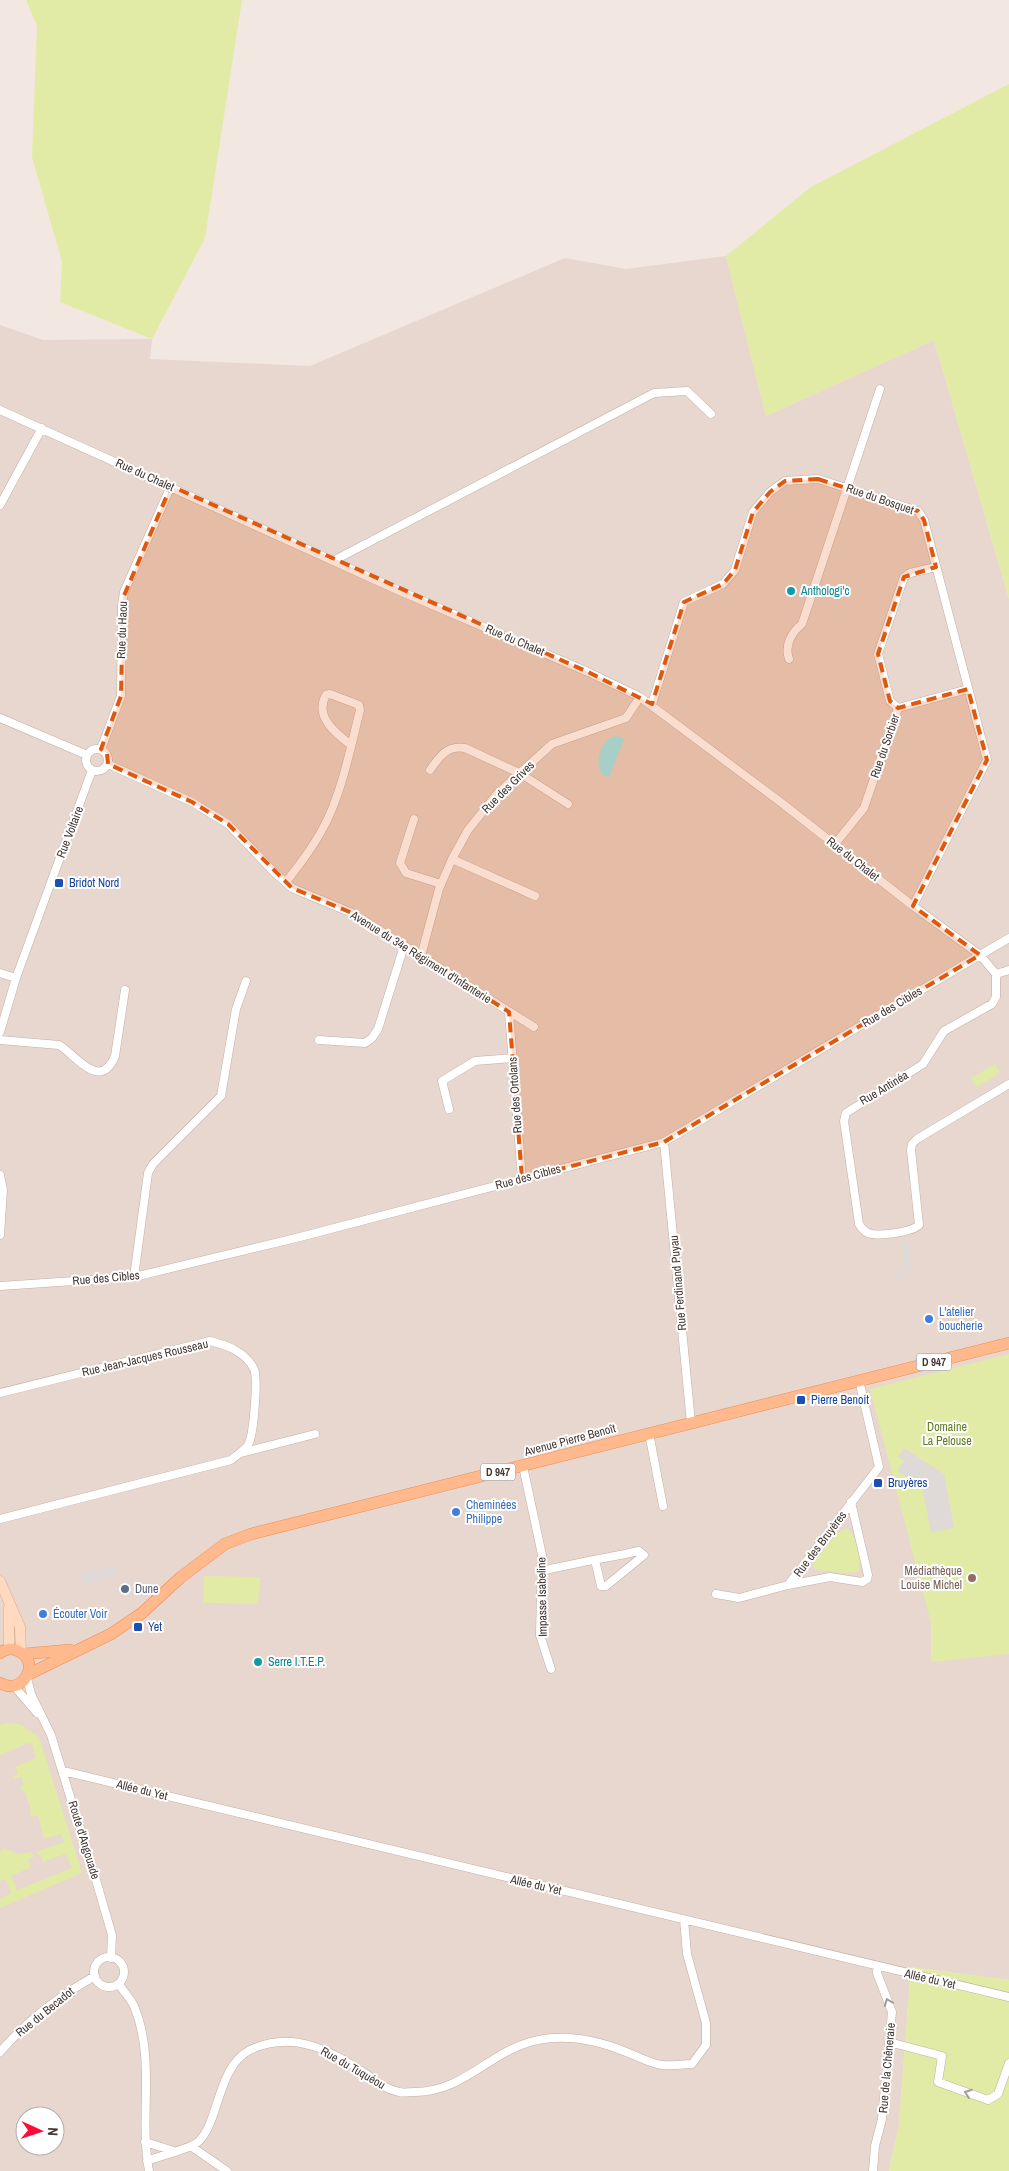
<svg xmlns="http://www.w3.org/2000/svg" width="1009" height="2171" viewBox="0 0 1009 2171" font-family="'Archivo Narrow',sans-serif">
  <style>
    .residential { fill: #e7d7ce; fill-rule: evenodd }
    .green { fill: #e2eba5 }
    .parking { fill: #dfd9d7 }
    .water { fill: #97eef5 }
    .lines { fill: none; stroke-linecap: round; stroke-linejoin: round }
    .street-casing { stroke: #c1b0a6; stroke-width: 9 }
    .secondary-casing { stroke: #d9ad8e; stroke-width: 11 }
    .primary-casing { stroke: #ec8d55; stroke-width: 12 }
    .street { stroke: #fff; stroke-width: 8 }
    .secondary { stroke: #ffdabe; stroke-width: 10 }
    .primary { stroke: #ffb98d; stroke-width: 11 }
    .oneway { stroke: #a29b98 }
    .marked { fill: #e0570e; fill-opacity: 0.2; stroke: #e0570e; stroke-width: 4; stroke-dasharray: 10 6; stroke-linejoin: round }
    .culture-dot { fill: #0f9aa8; stroke: #fff; stroke-width: 2 }
    .transit-dot { fill: #1a4fb4; stroke: #fff; stroke-width: 2 }
    .shop-dot { fill: #3f7fe0; stroke: #fff; stroke-width: 2 }
    .education-dot { fill: #8d6e63; stroke: #fff; stroke-width: 2 }
    .service-dot { fill: #5c6f8a; stroke: #fff; stroke-width: 2 }
    .labels { text-anchor: middle; stroke-width: 4; stroke-linejoin: round; paint-order: stroke }
    .shield { fill: #fff; stroke: #7c7370; stroke-width: 1 }
    .shield-label { font-size: 11px; font-weight: bold; fill: #443732 }
    .street-label { font-size: 12px; fill: #443732; stroke: #fff }
    .culture-label { font-size: 12px; fill: #0d838f; stroke: #fff; text-anchor: start }
    .transit-label { font-size: 12px; fill: #164399; stroke: #fff; text-anchor: start }
    .shop-label { font-size: 12px; fill: #366cbe; stroke: #fff; text-anchor: start }
    .park-label { font-size: 12px; fill: #5f7921; stroke: #fff }
    .education-label { font-size: 12px; fill: #785e54; stroke: #fff; text-anchor: end }
    .service-label { font-size: 12px; fill: #4e5e75; stroke: #fff; text-anchor: start }
  </style>
  <rect width="100%" height="100%" fill="#f2e7e1"/>
  <path class="residential" d="M726,256l40,160 168,-76 75,259v1381l-98,-13 -12,157 -10,47h-889v-1846l43,15 109,-1 -2,20 160,7 255,-108 61,11zM25,2116h30v30h-30z"/>
  <path class="green" d="M26,0h216l-37,238 -53,101 -92,-37 2,-40 -30,-105 5,-131z
    M1009,84v515l-75,-259 -168,76 -40,-160 85,-69z
    M995,1064l5,9 -24,14 -5,-9z
    M1009,1354v300l-78,8v-39l-61,-234z
    M846,1528c12,8 14,30 14,43l-11,2 -34,-3 -2,-8 27,-31z
    M204,1576l56,1 -2,27 -55,-1z
    M4,1723l16,1 19,13 43,136 -82,35v-9l11,-6 -5,-14 -6,2v-28l3,-5 16,6 13,-2 2,5 -6,2 3,8 -20,9 6,14 55,-22 -6,-14 -21,7 -1,3 -4,-10 -2,1 -2,-3 28,-10 -3,-8 -17,5 -6,-24 -7,2 -2,-6 2,-1 -6,-19 -3,1 -2,-6 4,-1 -3,-8 -7,1v-2l4,-2 -3,-7 21,-9 -4,-14 -8,-1v2l-24,10v-30z
    M911,1967l98,13v191h-120l10,-47z"/>
  <path class="parking" d="M908,1242l3,23 -5,12 -11,2 -1,-7 11,-1 -4,-28z
    M904,1448l40,26 10,54 -23,4 -9,-45 -25,-16 7,-10 -6,-4z
    M113,1565l3,11 -33,8 -3,-11z"/>
  <path class="water" d="M618,736l6,3 -15,38c-19,-4 -8,-35 1,-39 1,-1 7,-2 8,-2z"/>
  <g class="lines">
    <defs>
      <path id="street" d="M0,410l395,179 193,83 52,25 143,107 130,102 67,49 16,19 13,-4
        M0,505l42,-77
        M333,561l321,-168 33,-2 24,23
        M789,659c-5,-14 3,-27 13,-35l78,-235
        M652,704l32,-102 39,-18 12,-14 18,-58 17,-20 15,-11 33,-2 100,32 6,9 63,240 -74,146
        M898,708l-8,-7 -12,-47 26,-77 6,-4 26,-6
        M0,718l87,37
        M86 760a11 11 0 1 1 22 0a11 11 0 1 1-22 0Z
        M101,749l20,-53 1,-90 2,-14 47,-106
        M108,764l84,38 36,22 46,48 18,16 60,25 182,114
        M430,770c9,-13 17,-25 35,-22l56,26 47,30
        M414,819l-14,44 6,10 35,11
        M835,844l29,-36 34,-100 70,-19
        M452,859l83,37
        M286,882c13,-17 27,-34 37,-54 18,-32 28,-82 37,-118l-1,-5 -29,-11 -4,1c-12,21 9,38 25,50
        M421,956l18,-67 13,-30 16,-29 29,-36 55,-50 74,-26 14,-21
        M0,973l16,5
        M996,974v23l-4,7 -48,27 -21,33 -77,49 -2,8 15,103c2,4 5,7 9,9 10,4 44,-1 51,-8l-8,-75 1,-6 5,-5 92,-55
        M509,1012l13,167
        M0,1032l16,-54 76,-208
        M0,1040l59,5c15,8 41,48 56,11l10,-66
        M319,1040l46,3 7,-5 6,-9 26,-83
        M449,1109l-7,-28 33,-20 38,-3
        M664,1142l27,281
        M0,1175l3,15 -3,45
        M134,1277l14,-104 5,-9 68,-68 15,-87 10,-28
        M0,1286l134,-9 166,-40 364,-95 345,-204
        M0,1393l210,-52c16,4 35,10 44,28 4,9 0,66 -6,76 -4,6 -11,10 -17,15l-231,59
        M649,1433l14,73
        M241,1453l74,-19
        M523,1466l19,89 -2,80 11,34
        M542,1571c32,-8 65,-13 97,-20l5,4 -38,31h-5l-6,-26
        M788,1585l91,-118 -20,-87
        M716,1594l23,4 49,-13 42,-8 32,5 5,-3 1,-4 -17,-73
        M27,1678l4,16 20,41 45,145 16,55 -1,23
        M14,1686l23,27
        M63,1771l946,226
        M94 1972a15 15 0 1 1 30 0a15 15 0 1 1-30 0Z
        M119,1984c4,7 11,14 15,22 22,53 5,110 15,165
        M889,2042l53,14 -4,26 50,18 10,-6 11,-31
        M0,2052c27,-31 59,-56 95,-76
        M145,2142l29,9
        M192,2147l35,24
        M147,2161c12,-5 46,-13 52,-20 21,-21 18,-74 51,-91 42,-20 81,0 116,24 11,8 19,15 33,18 4,1 10,0 15,0 49,0 72,-37 116,-50 32,-9 67,-2 96,10 11,4 25,12 36,13 9,1 20,-1 30,-1l14,-19v-22l-19,-69 -3,-34
        M873,2171l2,-25 7,-27 10,-107 -15,-39 1,-6"/>
      <path id="secondary" d="M0,1581l20,46 1,25
        M9,1607v42"/>
      <path id="primary" d="M0,1653c5,-4 12,-5 18,-2 24,10 5,46 -18,32
        M24,1654l46,-4
        M29,1674l82,-40 31,-21 39,-36 44,-33 26,-10 758,-191"/>
    </defs>
    <use href="#street" class="street-casing"/>
    <use href="#secondary" class="secondary-casing"/>
    <use href="#primary" class="primary-casing"/>
    <use href="#street" class="street"/>
    <use href="#secondary" class="secondary"/>
    <use href="#primary" class="primary"/>
  </g>
  <defs><path id="oneway-chevron" d="M-2-3.5L2.5 0L-2 3.5" fill="none" stroke-width="1.6" stroke-linecap="round" stroke-linejoin="round" transform="scale(1.25)"/></defs>
  <g class="oneway">
    <use href="#oneway-chevron" transform="translate(888 2002) rotate(-111)"/>
    <use href="#oneway-chevron" transform="translate(968 2093) rotate(-160)"/>
  </g>
  <path class="marked" d="M818,479l100,32 6,9 12,47 -32,10 -26,77 12,47 8,7 70,-19 19,71 -74,146 67,49 -316,187 -142,37 -13,-167 -157,-99 -60,-25 -64,-64 -36,-22 -84,-38 -1,-11 -6,-4 20,-53 2,-98 48,-112 417,186 64,32 32,-102 39,-18 12,-14 18,-58 17,-20 15,-11z"/>
  <g class="culture-dot">
    <circle cx="791" cy="591" r="5"/>
    <circle cx="258" cy="1662" r="5"/>
  </g>
  <g class="transit-dot">
    <rect x="54" y="878" width="10" height="10" rx="2.5"/>
    <rect x="796" y="1395" width="10" height="10" rx="2.5"/>
    <rect x="873" y="1478" width="10" height="10" rx="2.5"/>
    <rect x="133" y="1622" width="10" height="10" rx="2.5"/>
  </g>
  <g class="shop-dot">
    <circle cx="929" cy="1319" r="5"/>
    <circle cx="456" cy="1512" r="5"/>
    <circle cx="43" cy="1614" r="5"/>
  </g>
  <circle class="education-dot" cx="972" cy="1578" r="5"/>
  <circle class="service-dot" cx="125" cy="1589" r="5"/>
  <g class="labels">
    <g class="shield">
      <rect x="916.5" y="1353.5" width="35" height="17" rx="4"/>
      <rect x="480.5" y="1463.5" width="35" height="17" rx="4"/>
    </g>
    <g class="shield-label">
      <text x="934" y="1366">D 947</text>
      <text x="498" y="1476">D 947</text>
    </g>
    <g class="street-label">
      <text transform="translate(145 475) rotate(24)" y="4">Rue du Chalet</text>
      <text transform="translate(880 499) rotate(19)" y="4">Rue du Bosquet</text>
      <text transform="translate(122 630) rotate(-88)" y="4">Rue du Haou</text>
      <text transform="translate(515 640) rotate(23)" y="4">Rue du Chalet</text>
      <text transform="translate(885 746) rotate(-71)" y="4">Rue du Sorbier</text>
      <text transform="translate(508 787) rotate(-45)" y="4">Rue des Grives</text>
      <text transform="translate(70 832) rotate(-69)" y="4">Rue Voltaire</text>
      <text transform="translate(853 859) rotate(38)" y="4">Rue du Chalet</text>
      <text transform="translate(421 957) rotate(32)" y="4">Avenue du 34e Régiment d'Infanterie</text>
      <text transform="translate(892 1007) rotate(-31)" y="4">Rue des Cibles</text>
      <text transform="translate(884 1088) rotate(-31)" y="4">Rue Antinéa</text>
      <text transform="translate(515 1095) rotate(-94)" y="4">Rue des Ortolans</text>
      <text transform="translate(528 1177) rotate(-15)" y="4">Rue des Cibles</text>
      <text transform="translate(106 1278) rotate(-5)" y="4">Rue des Cibles</text>
      <text transform="translate(678 1283) rotate(-95)" y="4">Rue Ferdinand Puyau</text>
      <text transform="translate(145 1358) rotate(-13)" y="4">Rue Jean-Jacques Rousseau</text>
      <text transform="translate(570 1440) rotate(-15)" y="4">Avenue Pierre Benoît</text>
      <text transform="translate(820 1544) rotate(-53)" y="4">Rue des Bruyères</text>
      <text transform="translate(542 1597) rotate(-91)" y="4">Impasse Isabeline</text>
      <text transform="translate(142 1790) rotate(14)" y="4">Allée du Yet</text>
      <text transform="translate(84 1840) rotate(73)" y="4">Route d'Angouade</text>
      <text transform="translate(536 1885) rotate(13)" y="4">Allée du Yet</text>
      <text transform="translate(930 1979) rotate(13)" y="4">Allée du Yet</text>
      <text transform="translate(45 2012) rotate(-39)" y="4">Rue du Becadot</text>
      <text transform="translate(353 2068) rotate(30)" y="4">Rue du Tuquéou</text>
      <text transform="translate(887 2068) rotate(-85)" y="4">Rue de la Chêneraie</text>
    </g>
    <g class="culture-label">
      <text x="801" y="595">Anthologi'c</text>
      <text x="268" y="1666">Serre I.T.E.P.</text>
    </g>
    <g class="transit-label">
      <text x="69" y="887">Bridot Nord</text>
      <text x="811" y="1404">Pierre Benoit</text>
      <text x="888" y="1487">Bruyères</text>
      <text x="148" y="1631">Yet</text>
    </g>
    <g class="shop-label">
      <text x="939" y="1316">L'atelier<tspan x="939" dy="14">boucherie</tspan></text>
      <text x="466" y="1509">Cheminées<tspan x="466" dy="14">Philippe</tspan></text>
      <text x="53" y="1618">Écouter Voir</text>
    </g>
    <g class="park-label">
      <text x="947" y="1431">Domaine<tspan x="947" dy="14">La Pelouse</tspan></text>
    </g>
    <g class="education-label">
      <text x="962" y="1575">Médiathèque<tspan x="962" dy="14">Louise Michel</tspan></text>
    </g>
    <g class="service-label">
      <text x="135" y="1593">Dune</text>
    </g>
  </g>
  <g transform="translate(40 2131) rotate(93)"><circle r="24" fill="#ffffff" stroke="#b4afad"/>
  <path d="M0-4L9 19L0 12L-9 19Z" fill="#ff0b36"/>
  <text y="-8" font-size="14" font-weight="bold" text-anchor="middle" fill="#443732">N</text>
  </g>
</svg>
